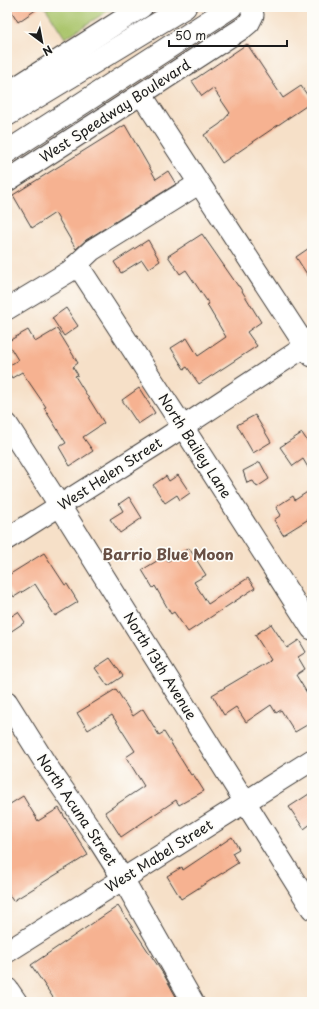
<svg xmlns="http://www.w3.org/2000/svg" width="319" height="1009" viewBox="0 0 319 1009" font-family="'Playpen Sans',sans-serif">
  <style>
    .green { fill: #aac56c; stroke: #637044 }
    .building { fill: #f6b291 }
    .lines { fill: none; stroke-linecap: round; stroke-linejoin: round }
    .minor-casing { stroke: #3d3936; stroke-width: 23 }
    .major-casing { stroke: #3d3936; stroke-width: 24 }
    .minor { stroke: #fff; stroke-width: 21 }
    .major { stroke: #fff; stroke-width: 22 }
    .labels { text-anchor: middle; stroke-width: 3.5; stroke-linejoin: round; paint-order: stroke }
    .street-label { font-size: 14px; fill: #1c1c1c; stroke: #fdfcf7 }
    .neighbourhood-label { font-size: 15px; font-weight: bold; fill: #685045; stroke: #fdfcf7 }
  </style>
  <rect width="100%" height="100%" fill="#fdfcf7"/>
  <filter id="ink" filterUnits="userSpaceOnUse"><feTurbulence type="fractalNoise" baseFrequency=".025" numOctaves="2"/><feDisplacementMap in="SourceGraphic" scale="8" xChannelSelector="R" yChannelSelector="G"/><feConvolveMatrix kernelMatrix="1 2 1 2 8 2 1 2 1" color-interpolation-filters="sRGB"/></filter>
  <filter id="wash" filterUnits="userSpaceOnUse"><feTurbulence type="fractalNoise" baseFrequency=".012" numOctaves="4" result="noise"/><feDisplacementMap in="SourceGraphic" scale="16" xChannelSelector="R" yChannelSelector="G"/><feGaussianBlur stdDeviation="0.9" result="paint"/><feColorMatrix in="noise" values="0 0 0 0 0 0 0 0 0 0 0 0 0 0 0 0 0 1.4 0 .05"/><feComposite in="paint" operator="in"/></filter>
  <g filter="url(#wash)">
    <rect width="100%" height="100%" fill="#f6e0c8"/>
    <path class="green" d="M45,7h69l-49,31z"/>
    <g id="blocks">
      <path class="building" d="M9,7h31l-22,15z
        M247,44l36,54 18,-12 11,16 -90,61 -18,-28 16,-11 10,-11 -17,-25 -11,8 -10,-15z
        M125,125l31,54 12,-8 8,13 -90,56 -10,9 -21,-36 -23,15 -19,-33z
        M202,234l36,52h1l22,36 -14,10 10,14 -58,38 -12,-17 -3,2 -13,-21 16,-10 11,18 28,-19 -19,-32 2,-1 -23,-34 -6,4 -12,-18z
        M148,240l12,21 -12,8 -6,-9 -21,13 -7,-11z
        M312,246v36l-16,-25z
        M66,308l12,18 -14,10 -12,-18z
        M57,329l21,34 -5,4 5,8 -3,1 29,47 -21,14 10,14 -23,15 -11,-19 7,-4 -22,-35 2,-1 -24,-35 -10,6 -5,-9v-2l11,-7 -11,-18 21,-12 7,12z
        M139,388l16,25 -17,11 -16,-24z
        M255,415l16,27 -18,11 -16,-28z
        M302,433l10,15v26l-9,-15 -10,7 -13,-19z
        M260,462l9,17 -12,8 -4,-6 -6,2 -4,-12z
        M178,475l12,18 -10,7 -3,-5 -12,8 -12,-18 13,-9 3,5z
        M312,489v28l-29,18 -9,-15 7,-5 -5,-8 17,-11 2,4z
        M129,497l13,21 -22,15 -10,-14 13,-8 -4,-7z
        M189,548l17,27 -12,7 14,22 40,-26 7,10 -67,44 -14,-20 -3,2 -16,-28 -2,2 -11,-18 23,-14 3,5z
        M44,553l21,32 2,-1 11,18 -23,14 -20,-32 -21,13 -7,-11v-10z
        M18,612l7,10 -18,12v-15z
        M271,624l16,24 12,-8 7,12 -8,5 7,12 -9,6 16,26v21l-17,10 -14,-22 -5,3 -5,-8 -25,17 -10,-15 -12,8 -12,-20 59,-35 -16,-25z
        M110,658l13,18 -15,10 -13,-18z
        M116,689l17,27 10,-7 16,26 5,-3 27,43 2,-1 11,17 -25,14 -3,-5 -55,37 -16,-25 39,-26 -18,-29 9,-6 -23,-36 -24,15 -11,-17z
        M312,792v31l-8,6 -15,-22z
        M23,796l15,25 21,-13 29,47 -75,46 -6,-9v-86z
        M232,837l7,12 -7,4 6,10 -57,36 -14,-23 15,-9 1,3z
        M118,906l46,69 15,27h-123l-25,-37z"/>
    </g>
  </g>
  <g filter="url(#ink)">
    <use href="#blocks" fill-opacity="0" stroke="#3d3936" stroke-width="1"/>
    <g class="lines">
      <defs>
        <path id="minor" d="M7,93l135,-86
          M141,94l171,262
          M7,181l236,-153 6,-5 4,-8 -2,-8
          M77,264l106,163 129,202
          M7,309l63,-38 22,-21 106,-66
          M7,424l53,82 252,403
          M7,539l150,-95 155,-102
          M7,702l42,67 48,69 26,41 70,123
          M7,952l305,-192"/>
        <path id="major" d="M7,115l178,-108
          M7,152l224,-145
          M7,989l9,13"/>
      </defs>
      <use href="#minor" class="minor-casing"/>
      <use href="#major" class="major-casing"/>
      <use href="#minor" class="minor"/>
      <use href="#major" class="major"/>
    </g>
  </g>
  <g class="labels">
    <g class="street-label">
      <text transform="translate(115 111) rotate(-33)" y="5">West Speedway Boulevard</text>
      <text transform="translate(195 446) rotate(57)" y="5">North Bailey Lane</text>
      <text transform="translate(110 474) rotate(-33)" y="5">West Helen Street</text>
      <text transform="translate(160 666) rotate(58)" y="5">North 13th Avenue</text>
      <text transform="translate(77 810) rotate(56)" y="5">North Acuna Street</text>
      <text transform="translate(159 856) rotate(-32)" y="5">West Mabel Street</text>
    </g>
    <g class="neighbourhood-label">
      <text x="168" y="560">Barrio Blue Moon</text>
    </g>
  </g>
  <rect width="319" height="1009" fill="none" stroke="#fdfcf7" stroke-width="24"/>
  <g transform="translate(42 42) rotate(148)" stroke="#fdfcf7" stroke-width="3" paint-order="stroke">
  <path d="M0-3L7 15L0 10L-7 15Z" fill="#1c1c1c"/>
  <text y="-6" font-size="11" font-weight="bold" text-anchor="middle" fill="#1c1c1c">N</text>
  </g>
  <path d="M169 40v6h118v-6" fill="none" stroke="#1c1c1c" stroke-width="2"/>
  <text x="175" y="40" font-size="12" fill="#1c1c1c" stroke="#fdfcf7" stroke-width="3" paint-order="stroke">50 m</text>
</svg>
